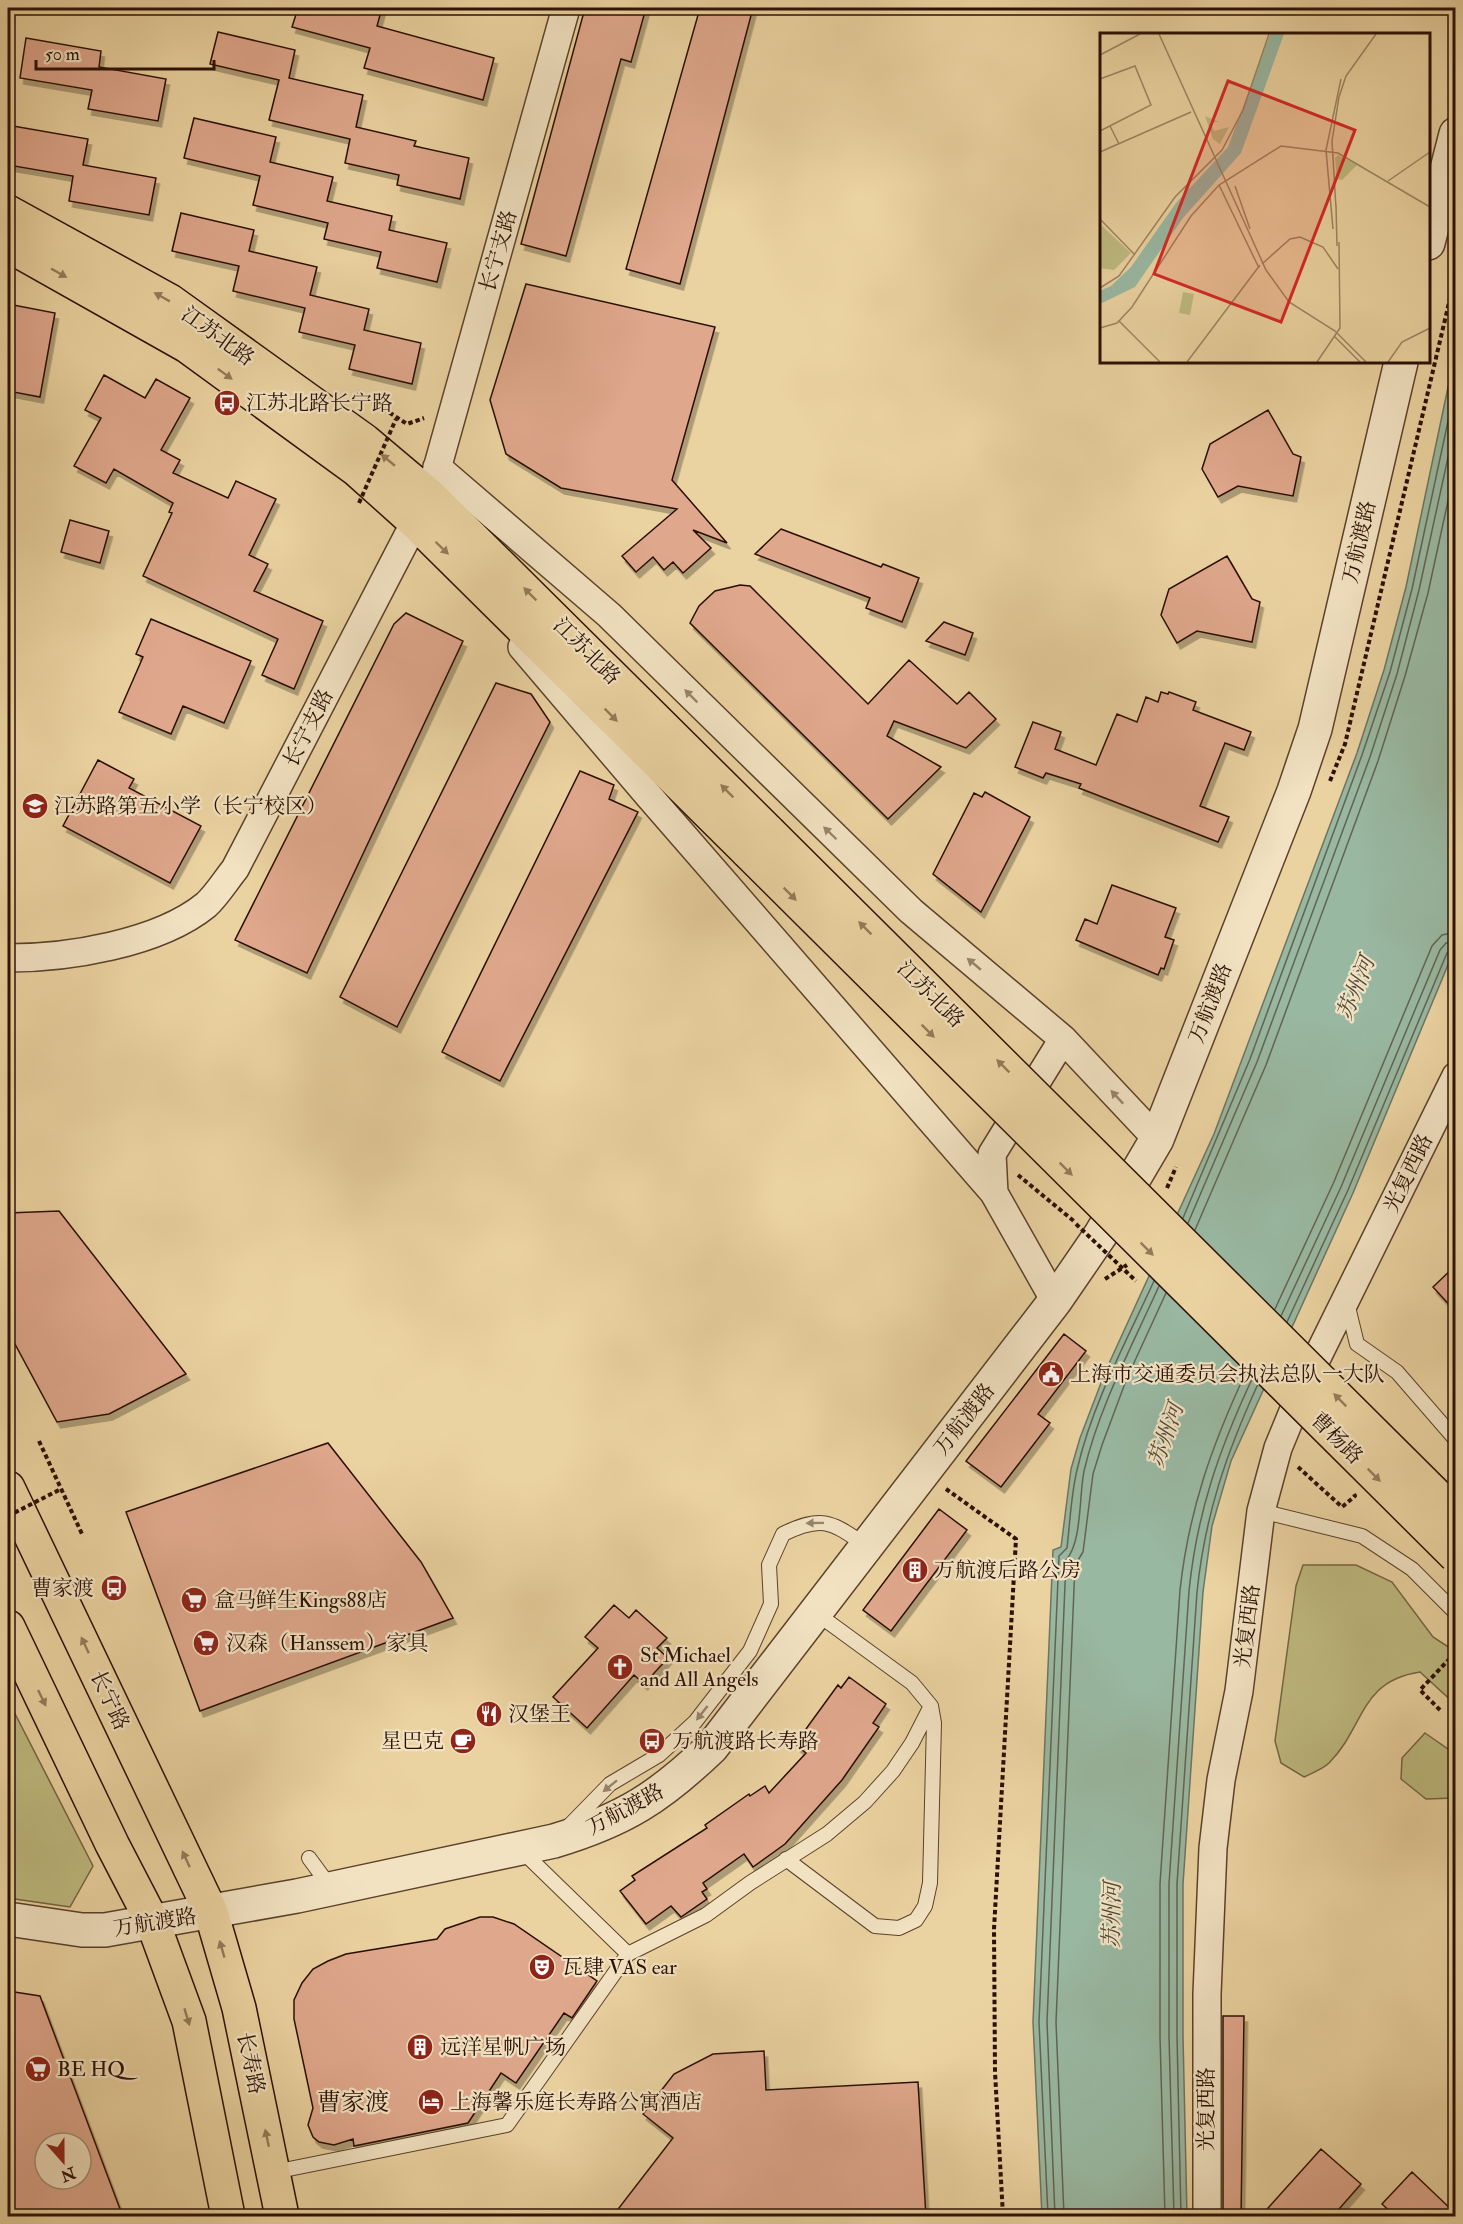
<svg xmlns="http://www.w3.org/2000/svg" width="1463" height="2224" viewBox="0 0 1463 2224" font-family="'IM FELL Double Pica','Noto Serif SC',serif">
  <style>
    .green { fill: #beba80; stroke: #746542; stroke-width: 1.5 }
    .water { fill: #99b8a2; stroke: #6d7563; stroke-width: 1.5 }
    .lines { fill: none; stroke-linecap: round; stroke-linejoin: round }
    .shore { stroke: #626453; stroke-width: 1.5 }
    .building { fill: #dfa78c; stroke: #2b1004; stroke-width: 1.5; fill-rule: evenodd; filter: url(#shadow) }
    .service-casing { stroke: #5b412b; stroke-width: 16 }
    .minor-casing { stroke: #5b412b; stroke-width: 30 }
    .tertiary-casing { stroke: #5b412b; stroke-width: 36 }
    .primary-casing { stroke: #2b1004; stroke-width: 36 }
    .path { stroke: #2b1004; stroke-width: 4; stroke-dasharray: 4.5 3; stroke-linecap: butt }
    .service { stroke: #f2e2c2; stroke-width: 14 }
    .minor { stroke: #f2e2c2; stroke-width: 27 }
    .tertiary { stroke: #f2e2c2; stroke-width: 33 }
    .primary { stroke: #ebd3a1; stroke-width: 33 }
    .primary-bridge-casing { stroke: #2b1004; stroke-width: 36; stroke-linecap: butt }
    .path-bridge { stroke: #2b1004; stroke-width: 4; stroke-dasharray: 4.5 3; stroke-linecap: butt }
    .primary-bridge { stroke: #ebd3a1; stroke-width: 33 }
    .oneway { fill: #957b5a }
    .oneway2 { fill: #98846c }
    .labels { text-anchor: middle; stroke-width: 4.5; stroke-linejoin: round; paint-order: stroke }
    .street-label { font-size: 21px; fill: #2b1004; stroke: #f2e2c2 }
    .poi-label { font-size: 21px; fill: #2b1004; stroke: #f2e2c2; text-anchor: start }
    .water-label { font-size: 22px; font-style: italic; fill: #524b3b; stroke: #f2e2c2 }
    .quarter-label { font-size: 24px; fill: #2b1004; stroke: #f2e2c2 }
    .inset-road { fill: none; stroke: #9e8562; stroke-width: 1.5 }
    .view { fill: #d62828; fill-opacity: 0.15; stroke: #d62828; stroke-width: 3 }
    .inset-edge { fill: none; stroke: #2b1004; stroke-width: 3 }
  </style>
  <defs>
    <filter id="shadow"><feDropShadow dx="3.5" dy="6" stdDeviation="0" flood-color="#0004"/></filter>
  </defs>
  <rect width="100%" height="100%" fill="#ebd3a1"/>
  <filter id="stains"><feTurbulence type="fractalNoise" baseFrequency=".00333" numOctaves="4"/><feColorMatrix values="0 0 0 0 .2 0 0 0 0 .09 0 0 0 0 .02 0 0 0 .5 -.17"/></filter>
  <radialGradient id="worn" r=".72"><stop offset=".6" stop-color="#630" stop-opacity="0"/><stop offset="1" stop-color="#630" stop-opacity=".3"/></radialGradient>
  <path class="green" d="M1303,1565h53l36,17 41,55 23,15 -1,52 -35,-32c-61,9 -55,55 -91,91 -6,6 -17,10 -25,14l-23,-14 -6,-22 21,-155z
    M8,1700l85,166 -23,41 -62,-9z
    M1425,1733l30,21v44l-29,1 -25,-20 1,-21z"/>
  <path class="water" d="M1455,354v594l-102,245 -122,268 -19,65 -9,66 -20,292v152l4,180h-145l-9,-194 20,-472 8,-3 10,-78 9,-31 26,-68 108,-236 143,-381 27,-83 22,-83z"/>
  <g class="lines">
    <path class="shore" d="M1183,1218l67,-159 112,-304 28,-83 22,-83 44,-205
      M1188,1223l69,-161 113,-305 27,-83 22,-84 37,-169
      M1195,1230l71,-165 112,-304 27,-85 23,-83 28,-129
      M1275,1309l58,-125 99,-238 10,-11 14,-3
      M1281,1316l60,-129 99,-237 6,-7 10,-2
      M1287,1322l61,-132 99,-237 9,-4
      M1048,2216l-9,-194 20,-466 8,-8c3,-26 4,-53 10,-78 15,-66 49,-128 77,-189
      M1055,2216l-8,-194 19,-462c16,-17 13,-64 18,-89 15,-64 48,-125 75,-185
      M1064,2216l-8,-194 19,-457 8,-13 10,-78 9,-29 25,-67 39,-85
      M1165,2216l-5,-179v-153l20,-294c9,-81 32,-145 66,-218
      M1174,2216l-5,-180v-152l20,-293c8,-79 30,-141 63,-212
      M1181,2216l-4,-180v-152l20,-292c8,-77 29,-138 61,-208"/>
  </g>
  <path class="building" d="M298,8h84l-5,18 117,32 -11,42 -119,-32 6,-20 -78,-21z
    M585,8h61l-15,54 -10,-3 -55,197 -45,-12z
    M700,8h53l-73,276 -54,-15z
    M218,32l77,18 -6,28 74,17 -7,32 60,14 -2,5 55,12 -9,41 -63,-14 2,-10 -54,-12 5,-24 -81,-19 10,-40 -69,-16z
    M26,38l75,13 -2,16 67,12 -8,42 -70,-12 4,-19 -72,-12z
    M194,118l82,19 -6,25 63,15 -6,24 65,15 -3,14 58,13 -10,39 -60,-14 4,-16 -57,-13 4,-16 -75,-18 7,-29 -76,-18z
    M13,126l75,13 -5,26 73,13 -7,37 -80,-14 4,-25 -65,-11z
    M181,213l73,17 -5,21 68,16 -7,28 59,14 -5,21 57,13 -9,41 -63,-15 6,-24 -56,-13 6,-24 -72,-17 6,-25 -67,-15z
    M526,284l189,43 -43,153 55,63 -34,-13 18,18 -28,25 -10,-11 -9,8 -11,-13 -17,15 -14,-16 55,-47 -116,-21 -55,-34 -16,-54z
    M8,304l47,9 -15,84 -32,-6z
    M104,375l41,23 11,-19 34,19 -29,52 19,10 -7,13 55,25 8,-17 40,18 -27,56 19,9 -14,27 69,30 -29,68 -32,-14 16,-36 -135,-63 29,-63 -3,-1 4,-9 -59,-34 -8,14 -32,-17 27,-48 -16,-8z
    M1268,410l25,44 8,3 -8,39 -55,-10 -20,11 -16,-28 8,-25z
    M70,520l39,11 -9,32 -39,-11z
    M781,529l100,38 2,-3 36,14 -17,44 -36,-14 4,-10 -115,-44z
    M1227,556l25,43 8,3 -8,40 -55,-11 -20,12 -16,-28 8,-26z
    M740,585l10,1 118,118 41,-44 48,44 12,-12 27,27 -30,29 -72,-27 -7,15 54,31 -53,52 -198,-196 9,-17 16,-15z
    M406,613l57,28 -156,332 -72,-33 159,-316z
    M151,619l100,42 -27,62 -41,-17 -12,28 -52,-22 24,-55 -7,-3z
    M944,622l29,11 -8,22 -39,-14z
    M496,683l35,11 19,28 -153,305 -57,-30z
    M1161,692l7,2 1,-2 27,10 -3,8 58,22 -7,18 -19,-7 -25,63 29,11 -11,25 -139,-54 2,-4 -35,-11 -3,5 -28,-11 18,-45 28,10 -6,17 41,16 21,-51 20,8 9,-25 12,5z
    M98,760l36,19 -5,9 72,38 -31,57 -107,-57z
    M580,771l34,14 -5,14 29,13 -138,269 -58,-29z
    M985,792l45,25 -49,95 -48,-38 41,-81 8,4z
    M1112,885l64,23 -11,29 9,3 -10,29 -3,-1 -3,7 -82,-35 9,-21 12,5z
    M59,1211l127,163 -77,40 -52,8 -49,-91v-118z
    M1455,1266v45l-22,-24z
    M1064,1334l22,17 -48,63 12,9 -49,64 -35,-26z
    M328,1443l93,119 32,56 -253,93 -74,-199z
    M939,1509l28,21 -76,101 -28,-21z
    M614,1605l15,13 7,-8 31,28 -10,10 11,10 -24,26 -10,-9 -47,53 -34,-31 45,-49 -13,-11z
    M849,1677l37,27 -13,19 6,4 -37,53 -57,64 -32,23 -9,-13 -41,29 4,6 -5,3 5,7 -26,18 -10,-11 -25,18 -26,-33 15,-11 -3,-4 75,-48 -2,-3 44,-31 1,2 15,-10 4,7 37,-40 -9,-7 9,-11 -3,-2 35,-48 3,3z
    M480,1917h13l21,7 83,57 -25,37 -8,-5 -48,70 -15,-10 -33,50 -114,23 -1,-7 -19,6 -15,-3 -6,-5 -5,-12 5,-17 -19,-89v-19l8,-17 11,-14 15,-8 18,-7 91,-15 8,-10z
    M8,1991l32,5 83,221h-115zM45,2143h36v36h-36z
    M1223,2016h21l-3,201h-18z
    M764,2051l2,39 152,-8 8,135h-314l61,-79 -30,-24 31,-40 39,-20z
    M1321,2149l40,35 -29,33h-72z
    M1412,2172l43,41v4h-59l-14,-13z"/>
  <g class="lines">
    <defs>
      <path id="service" d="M1347,1303l10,41 40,28 59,68
        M1261,1511l101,25 50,33 44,44
        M568,1827l42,-43 49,-29 36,-33 55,-71 21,-47 -2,-39 14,-31c41,-20 49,-11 84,12
        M522,1851l106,103
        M309,1858l22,30
        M786,1859l89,67 24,2 17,-8 9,-14 5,-23 4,-160 -3,-17 -19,-23 -96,-70
        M274,2172l233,-47 121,-171 78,-39 44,-32 77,-49 38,-32 28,-31 19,-28 19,-37"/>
      <path id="minor" d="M437,467l172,148 302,296 152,128 94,100
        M433,483l133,-475
        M522,647l126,148 346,398
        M8,958c59,0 150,-14 198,-53 11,-10 20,-25 29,-36l180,-347
        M1055,1301l-61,-108 -2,-39 71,-115
        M1207,2216v-222l6,-146 8,-68 18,-89 22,-180 17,-63 28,-68 150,-304"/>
      <path id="tertiary" d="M1428,243l28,-109
        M8,1919l74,11h23l192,-34 257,-55c70,-21 106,-44 158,-94l343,-446 46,-67 56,-95 137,-348 21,-62 86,-367"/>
      <path id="primary" d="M8,212l162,89 195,140 64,54 340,337
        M8,245l179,101 170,124 58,52 333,330
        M8,1488l203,424 28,96 43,208
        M8,1627l104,217 41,79 36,98 39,195"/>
    </defs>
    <use href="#service" class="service-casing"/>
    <use href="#minor" class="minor-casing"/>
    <use href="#tertiary" class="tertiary-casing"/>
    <use href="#primary" class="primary-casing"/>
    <path class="path" d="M358,392l49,32 17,-6
      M1330,781l15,-37 111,-471
      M1018,1175l57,47
      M1167,1188l9,-21
      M1105,1279l22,-14
      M39,1441l43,93
      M1298,1467l44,40 13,-11 -1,-2
      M946,1489l70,50 -22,390 1,143 8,144
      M1440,1710l-20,-20 36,-38"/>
    <use href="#service" class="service"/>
    <use href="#minor" class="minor"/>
    <use href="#tertiary" class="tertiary"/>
    <use href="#primary" class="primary"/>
    <defs>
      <path id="primary-bridge" d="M769,832l687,683
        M748,852l708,704"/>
    </defs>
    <use href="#primary-bridge" class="primary-bridge-casing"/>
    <path class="path-bridge" d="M359,503l37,-84
      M1076,1224l60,57
      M8,1516l53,-27"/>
    <use href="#primary-bridge" class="primary-bridge"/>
  </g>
  <defs><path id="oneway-solid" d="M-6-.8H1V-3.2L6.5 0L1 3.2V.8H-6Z" transform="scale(1.5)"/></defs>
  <g class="oneway">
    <use href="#oneway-solid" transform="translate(59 273) rotate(29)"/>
    <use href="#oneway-solid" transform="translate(162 297) rotate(-151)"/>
    <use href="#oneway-solid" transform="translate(225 374) rotate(36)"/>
    <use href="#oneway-solid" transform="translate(388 460) rotate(-140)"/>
    <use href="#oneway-solid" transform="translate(442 548) rotate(44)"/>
    <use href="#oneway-solid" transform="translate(530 594) rotate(-135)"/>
    <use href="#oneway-solid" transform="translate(611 715) rotate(45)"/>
    <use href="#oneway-solid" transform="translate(727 791) rotate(-135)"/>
    <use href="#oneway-solid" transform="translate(790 894) rotate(45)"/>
    <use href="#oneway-solid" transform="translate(865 928) rotate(-135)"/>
    <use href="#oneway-solid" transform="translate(928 1031) rotate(45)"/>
    <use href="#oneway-solid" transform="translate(1003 1066) rotate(-135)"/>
    <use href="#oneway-solid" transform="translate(1066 1169) rotate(45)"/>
    <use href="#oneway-solid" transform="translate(1147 1249) rotate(45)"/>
    <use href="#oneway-solid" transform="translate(1340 1400) rotate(-135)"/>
    <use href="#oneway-solid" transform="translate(1374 1475) rotate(45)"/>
    <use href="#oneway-solid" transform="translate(85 1645) rotate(-115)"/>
    <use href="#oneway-solid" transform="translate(42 1698) rotate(64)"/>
    <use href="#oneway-solid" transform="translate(186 1859) rotate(-115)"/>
    <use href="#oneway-solid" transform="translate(222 1949) rotate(-106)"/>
    <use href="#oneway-solid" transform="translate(187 2017) rotate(73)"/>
    <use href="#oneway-solid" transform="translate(267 2138) rotate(-102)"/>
  </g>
  <g class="oneway2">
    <use href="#oneway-solid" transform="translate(691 696) rotate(-135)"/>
    <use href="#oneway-solid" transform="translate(830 833) rotate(-136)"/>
    <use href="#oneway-solid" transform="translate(974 964) rotate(-140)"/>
    <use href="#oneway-solid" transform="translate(1117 1097) rotate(-133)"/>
    <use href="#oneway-solid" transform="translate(815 1523) rotate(179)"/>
    <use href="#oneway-solid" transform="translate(702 1713) rotate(128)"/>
    <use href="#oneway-solid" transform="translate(610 1786) rotate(141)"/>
  </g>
  <defs>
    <symbol id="bus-disc" viewBox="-11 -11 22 22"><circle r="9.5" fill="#8f2418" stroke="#f2e2c2"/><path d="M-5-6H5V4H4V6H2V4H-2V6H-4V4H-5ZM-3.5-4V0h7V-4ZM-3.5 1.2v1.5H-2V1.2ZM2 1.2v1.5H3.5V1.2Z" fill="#fff"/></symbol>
    <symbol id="school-disc" viewBox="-11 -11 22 22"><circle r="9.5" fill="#8f2418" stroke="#f2e2c2"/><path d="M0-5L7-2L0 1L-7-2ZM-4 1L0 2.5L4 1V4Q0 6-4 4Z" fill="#fff"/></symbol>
    <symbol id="civic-disc" viewBox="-11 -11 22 22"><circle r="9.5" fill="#8f2418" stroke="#f2e2c2"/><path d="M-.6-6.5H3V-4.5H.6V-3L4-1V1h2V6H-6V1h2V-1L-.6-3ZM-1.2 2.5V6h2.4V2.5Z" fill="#fff"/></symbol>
    <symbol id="building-disc" viewBox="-11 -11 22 22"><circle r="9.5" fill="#8f2418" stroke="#f2e2c2"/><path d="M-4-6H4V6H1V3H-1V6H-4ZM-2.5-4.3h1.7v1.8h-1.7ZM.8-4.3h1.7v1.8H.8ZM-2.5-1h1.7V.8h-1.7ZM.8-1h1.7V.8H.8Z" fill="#fff"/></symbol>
    <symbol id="supermarket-disc" viewBox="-11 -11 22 22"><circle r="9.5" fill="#8f2418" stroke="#f2e2c2"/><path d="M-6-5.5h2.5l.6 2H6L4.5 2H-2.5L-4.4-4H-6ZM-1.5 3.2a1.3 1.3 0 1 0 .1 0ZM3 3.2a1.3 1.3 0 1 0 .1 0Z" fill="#fff"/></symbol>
    <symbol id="church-disc" viewBox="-11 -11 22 22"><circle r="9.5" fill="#8f2418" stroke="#f2e2c2"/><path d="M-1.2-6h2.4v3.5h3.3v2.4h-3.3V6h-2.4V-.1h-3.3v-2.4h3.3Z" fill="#fff"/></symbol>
    <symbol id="restaurant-disc" viewBox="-11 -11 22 22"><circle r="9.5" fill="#8f2418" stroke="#f2e2c2"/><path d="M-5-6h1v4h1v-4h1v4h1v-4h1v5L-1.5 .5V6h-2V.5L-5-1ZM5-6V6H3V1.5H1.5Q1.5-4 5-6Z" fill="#fff"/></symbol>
    <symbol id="cafe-disc" viewBox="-11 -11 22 22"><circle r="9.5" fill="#8f2418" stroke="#f2e2c2"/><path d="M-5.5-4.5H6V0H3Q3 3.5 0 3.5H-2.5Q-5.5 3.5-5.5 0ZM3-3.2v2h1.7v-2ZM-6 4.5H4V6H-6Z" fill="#fff"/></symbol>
    <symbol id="theatre-disc" viewBox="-11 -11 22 22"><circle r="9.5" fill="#8f2418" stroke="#f2e2c2"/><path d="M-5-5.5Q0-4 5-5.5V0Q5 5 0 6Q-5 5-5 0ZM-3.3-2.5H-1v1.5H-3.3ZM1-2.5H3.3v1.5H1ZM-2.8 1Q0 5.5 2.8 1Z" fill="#fff"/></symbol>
    <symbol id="hotel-disc" viewBox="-11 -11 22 22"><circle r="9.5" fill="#8f2418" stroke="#f2e2c2"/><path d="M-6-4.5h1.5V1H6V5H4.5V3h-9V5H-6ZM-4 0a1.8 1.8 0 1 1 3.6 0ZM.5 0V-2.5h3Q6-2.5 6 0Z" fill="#fff"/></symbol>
  </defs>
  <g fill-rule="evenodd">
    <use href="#bus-disc" x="212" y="388" width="30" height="30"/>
    <use href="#school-disc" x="20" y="791" width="30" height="30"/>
    <use href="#civic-disc" x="1036" y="1359" width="30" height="30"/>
    <use href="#building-disc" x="900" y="1555" width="30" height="30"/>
    <use href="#bus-disc" x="99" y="1573" width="30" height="30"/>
    <use href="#supermarket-disc" x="179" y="1585" width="30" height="30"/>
    <use href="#supermarket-disc" x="191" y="1628" width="30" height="30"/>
    <use href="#church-disc" x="605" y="1652" width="30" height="30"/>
    <use href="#restaurant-disc" x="474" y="1699" width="30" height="30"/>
    <use href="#cafe-disc" x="448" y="1726" width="30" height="30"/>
    <use href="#bus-disc" x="637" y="1726" width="30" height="30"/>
    <use href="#theatre-disc" x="527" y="1952" width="30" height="30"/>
    <use href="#building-disc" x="405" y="2032" width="30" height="30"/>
    <use href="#supermarket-disc" x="23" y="2054" width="30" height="30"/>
    <use href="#hotel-disc" x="416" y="2087" width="30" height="30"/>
  </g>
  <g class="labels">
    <g class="street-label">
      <text transform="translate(498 251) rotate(-74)" y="7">长宁支路</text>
      <text transform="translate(218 336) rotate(36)" y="7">江苏北路</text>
      <text transform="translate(1359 542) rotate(-77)" y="7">万航渡路</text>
      <text transform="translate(587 651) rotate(45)" y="7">江苏北路</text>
      <text transform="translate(308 728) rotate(-63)" y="7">长宁支路</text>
      <text transform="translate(931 994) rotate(45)" y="7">江苏北路</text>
      <text transform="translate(1210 1003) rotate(-69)" y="7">万航渡路</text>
      <text transform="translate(1408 1173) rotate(-64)" y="7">光复西路</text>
      <text transform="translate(964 1419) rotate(-52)" y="7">万航渡路</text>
      <text transform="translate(1337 1438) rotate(45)" y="7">曹杨路</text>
      <text transform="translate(1247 1626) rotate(-83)" y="7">光复西路</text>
      <text transform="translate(110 1700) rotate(65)" y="7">长宁路</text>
      <text transform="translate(625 1809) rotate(-28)" y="7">万航渡路</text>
      <text transform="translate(155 1922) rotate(-9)" y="7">万航渡路</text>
      <text transform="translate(251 2063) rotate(78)" y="7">长寿路</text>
      <text transform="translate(1206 2109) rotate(-90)" y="7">光复西路</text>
    </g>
    <g class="poi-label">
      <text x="246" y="410">江苏北路长宁路</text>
      <text x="54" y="813">江苏路第五小学（长宁校区）</text>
      <text x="1070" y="1381">上海市交通委员会执法总队一大队</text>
      <text x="934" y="1577">万航渡后路公房</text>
      <text x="94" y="1595" text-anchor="end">曹家渡</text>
      <text x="214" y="1607">盒马鲜生Kings88店</text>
      <text x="226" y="1650">汉森（Hanssem）家具</text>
      <text x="640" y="1662">St Michael<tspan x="640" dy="24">and All Angels</tspan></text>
      <text x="508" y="1721">汉堡王</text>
      <text x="444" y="1748" text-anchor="end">星巴克</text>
      <text x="672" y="1748">万航渡路长寿路</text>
      <text x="562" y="1974">瓦肆 VAS ear</text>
      <text x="440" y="2054">远洋星帆广场</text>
      <text x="57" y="2076">BE HQ</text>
      <text x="450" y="2109">上海馨乐庭长寿路公寓酒店</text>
    </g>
    <g class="water-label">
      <text transform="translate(1355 988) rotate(-68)" y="8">苏州河</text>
      <text transform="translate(1165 1435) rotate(-71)" y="8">苏州河</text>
      <text transform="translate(1111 1915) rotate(-89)" y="8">苏州河</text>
    </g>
    <g class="quarter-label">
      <text x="353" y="2110">曹家渡</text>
    </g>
  </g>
  <g transform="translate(1100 33)">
    <rect width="330" height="330" fill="#ebd3a1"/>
    <path d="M105,83l14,6h-9l4,9 15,-4 -9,17 -7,-5zM238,122l19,10 -15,15 -5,-1 -2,-21zM1,192l30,28 -17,17 -14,-2zM83,259l11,2 -4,21 -11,-2z" fill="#beba80"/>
    <path d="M170,1h14l-43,119 -58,65 -48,69 -35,17v-13l11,-5 20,-19 45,-64 52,-56z" fill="#99b8a2"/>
    <path class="inset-road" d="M59,1l107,236 23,32 46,29 31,31M0,22l40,-21M0,46l35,-13 16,39 -51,26M10,93l9,18M0,119l91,-40M288,148l42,-29M119,152l40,83M135,153l15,43M236,172l1,41M236,175l-4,-67 7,-44 7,-21 30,-42M0,186l35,36M233,196l-7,-79 15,-71M162,231l28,-25 10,-2 23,10 15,22M0,255l19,-12 56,-79 47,-47 21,-40 26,-76M19,288l41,41M0,295l17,-5 15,-16 59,-91 28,-31 62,-39 57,7 92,54M234,303l26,26M87,329l73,-97M217,329l23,-34 -1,-86M288,329l14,-20 28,-14"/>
    <path class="view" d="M128,48l127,49 -74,192 -127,-48z"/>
    <rect width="330" height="330" class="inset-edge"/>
  </g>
  <rect width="1463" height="2224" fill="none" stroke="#ebd3a1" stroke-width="30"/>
  <rect x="9" y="9" width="1445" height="2206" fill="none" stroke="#2b1004" stroke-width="3"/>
  <rect x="15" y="15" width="1433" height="2194" fill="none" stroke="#2b1004" stroke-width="1.5"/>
  <g transform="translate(63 2161) rotate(159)"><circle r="28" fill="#f2e2c2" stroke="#a28e76" stroke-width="1.5"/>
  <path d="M0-4.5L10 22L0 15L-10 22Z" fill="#8f2418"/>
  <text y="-9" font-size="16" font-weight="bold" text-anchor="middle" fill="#2b1004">N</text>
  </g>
  <path d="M36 60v9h178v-9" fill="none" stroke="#2b1004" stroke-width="3"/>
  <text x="45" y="60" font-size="18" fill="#2b1004" stroke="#f2e2c2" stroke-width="4.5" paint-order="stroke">50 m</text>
  <rect width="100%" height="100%" filter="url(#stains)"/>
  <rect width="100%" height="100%" fill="url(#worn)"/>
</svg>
